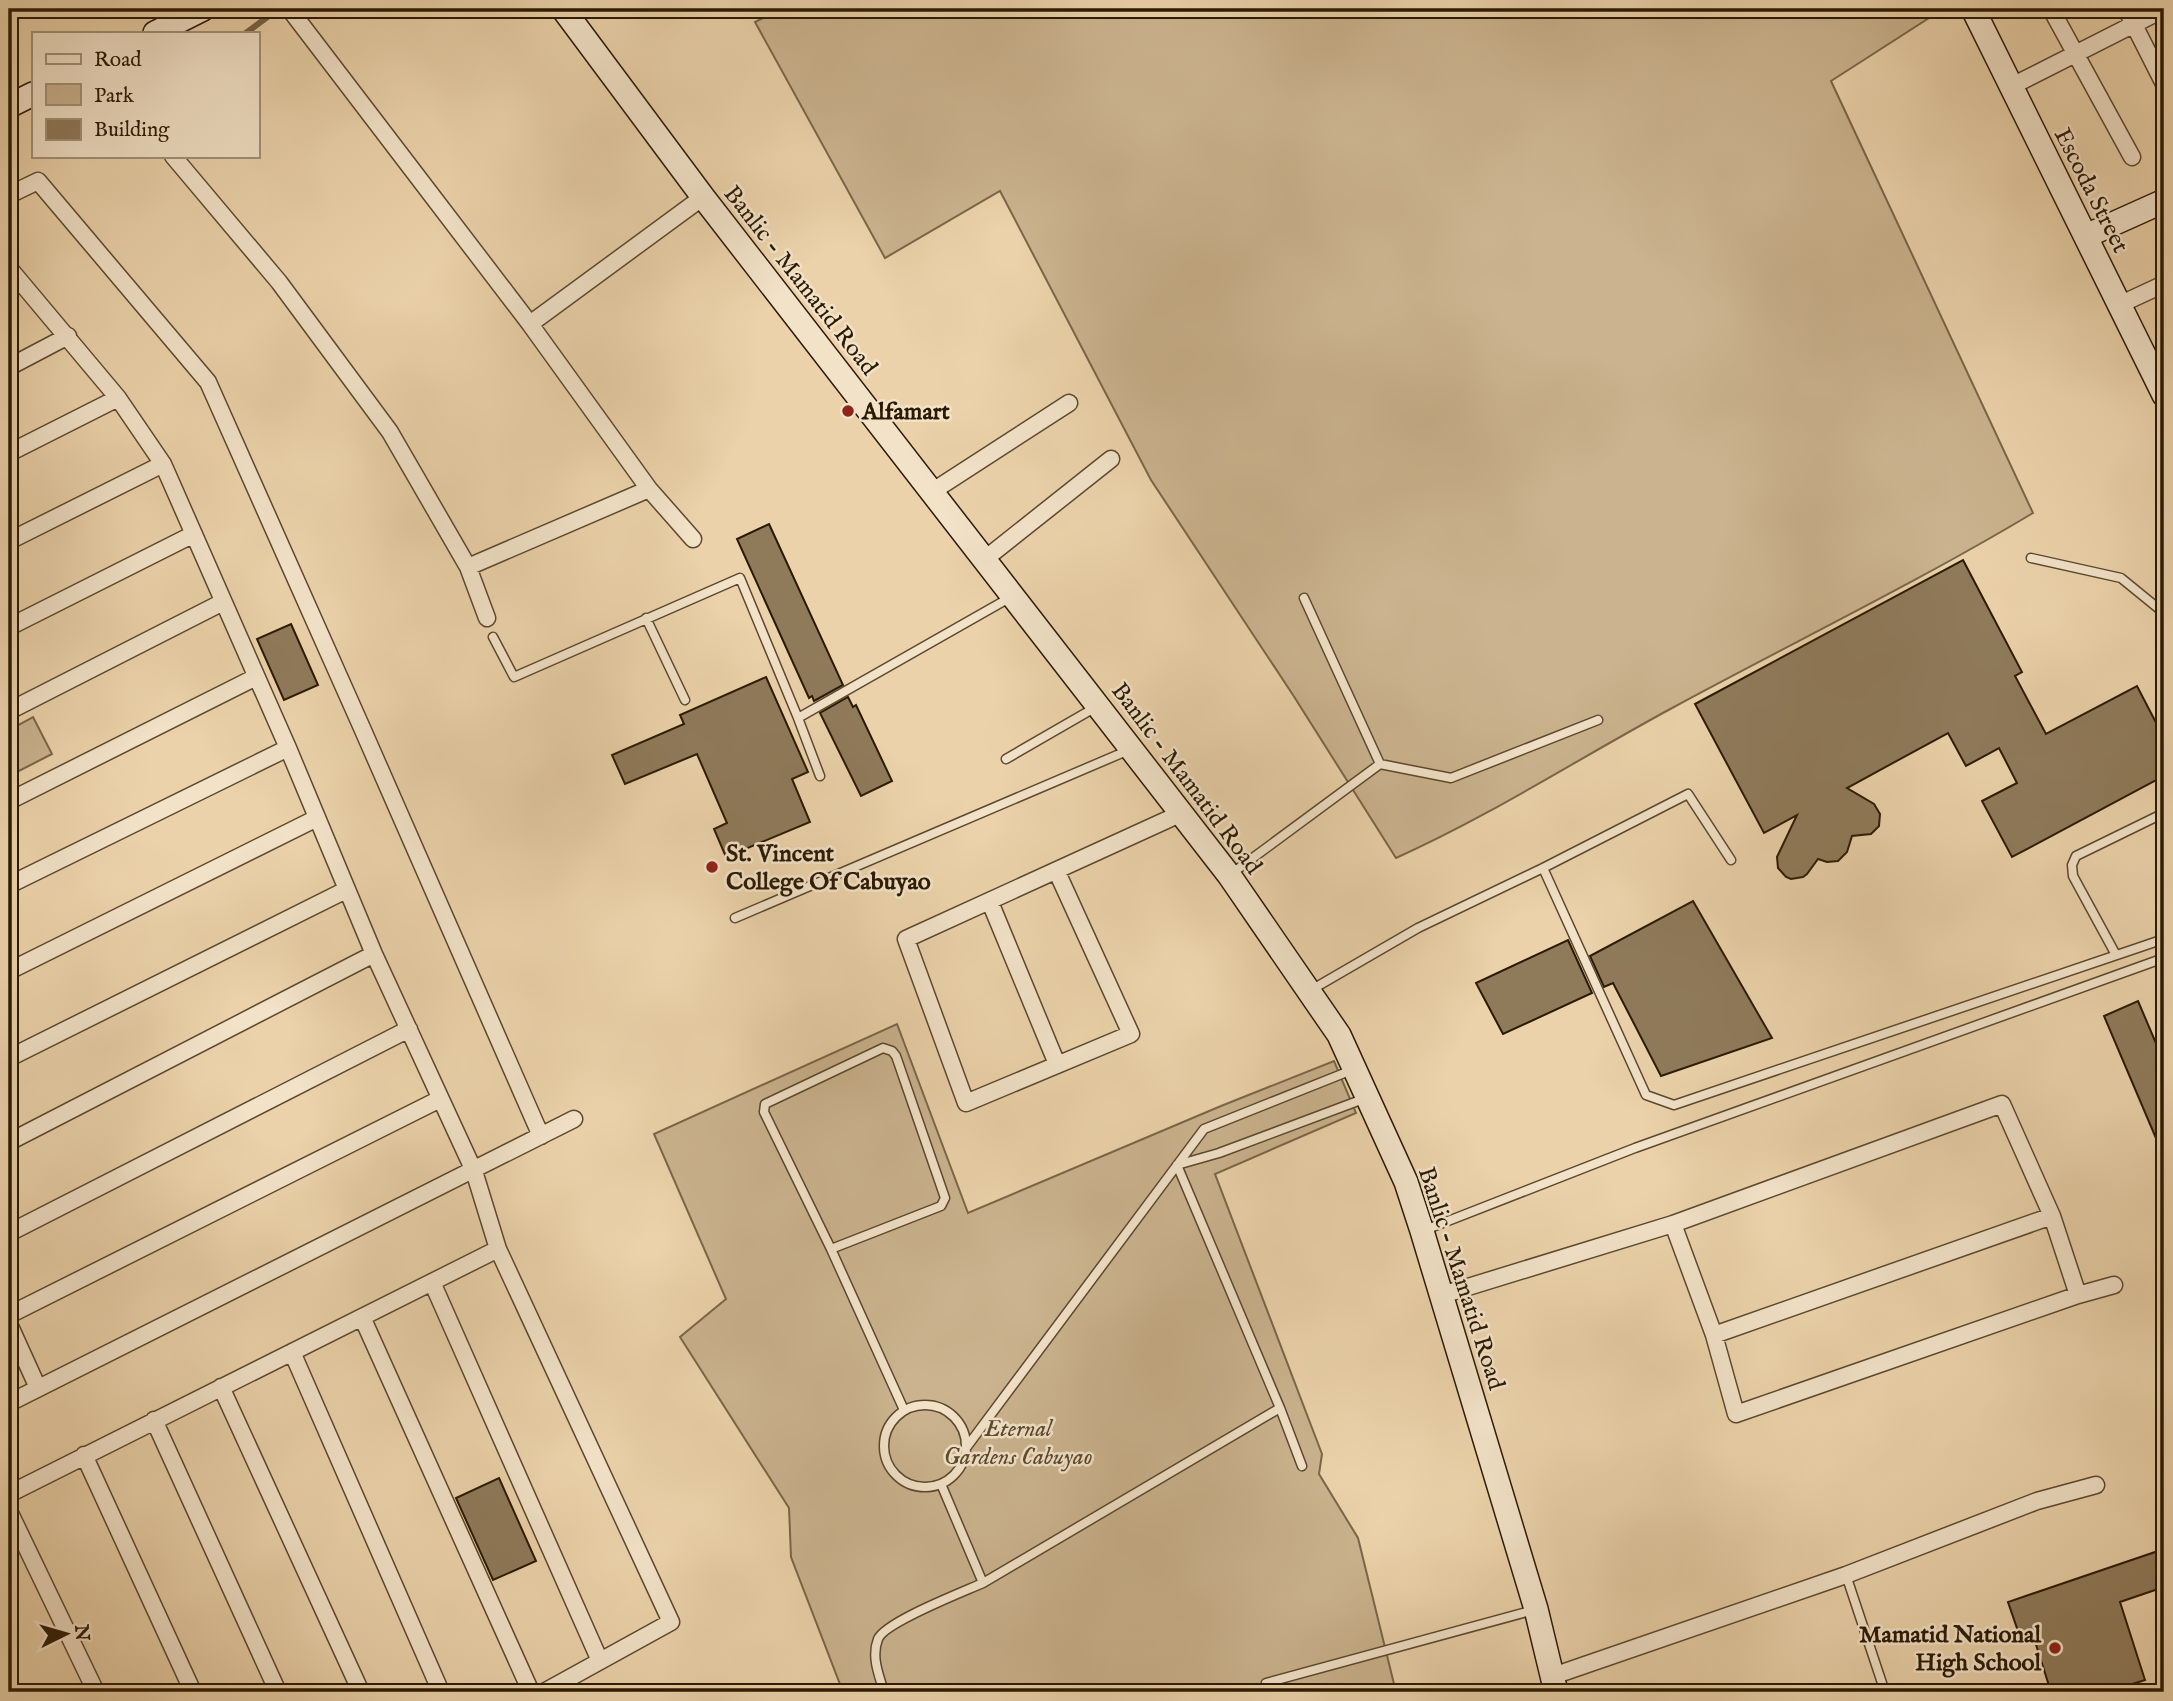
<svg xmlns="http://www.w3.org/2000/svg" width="2173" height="1701" viewBox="0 0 2173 1701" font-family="'IM FELL English',serif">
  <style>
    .green { fill: #cab38e; stroke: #7a6648; stroke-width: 2 }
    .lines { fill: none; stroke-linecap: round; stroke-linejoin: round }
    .stream { stroke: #776345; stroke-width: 6 }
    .building { fill: #8f7a5a; stroke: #2b1a03; stroke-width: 2 }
    .lane-casing { stroke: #5b482d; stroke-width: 11 }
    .street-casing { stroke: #5b482d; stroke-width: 19 }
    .secondary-casing { stroke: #2b1a03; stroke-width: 26 }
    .lane { stroke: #f2e2c8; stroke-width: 8 }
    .street { stroke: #f2e2c8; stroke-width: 16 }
    .secondary { stroke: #f2e2c8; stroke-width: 23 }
    .poi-dot { fill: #8f2418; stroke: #f2e2c8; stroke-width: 2.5 }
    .labels { text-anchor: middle; stroke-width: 5; stroke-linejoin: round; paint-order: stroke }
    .street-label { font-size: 24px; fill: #2b1a03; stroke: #f2e2c8 }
    .poi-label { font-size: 24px; font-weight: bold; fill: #2b1a03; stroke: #f2e2c8; text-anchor: start }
    .park-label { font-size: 24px; font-style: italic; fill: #5b482d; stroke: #f2e2c8 }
  </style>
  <rect width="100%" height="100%" fill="#ebd2aa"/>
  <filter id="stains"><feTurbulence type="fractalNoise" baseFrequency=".00286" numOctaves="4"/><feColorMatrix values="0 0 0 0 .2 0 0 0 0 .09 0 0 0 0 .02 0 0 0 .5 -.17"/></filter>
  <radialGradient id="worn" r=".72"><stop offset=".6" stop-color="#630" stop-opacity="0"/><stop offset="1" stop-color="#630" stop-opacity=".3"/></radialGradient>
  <path class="green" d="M782,9h1161l-112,72 202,432c-117,70 -239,129 -359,194 -93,50 -182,108 -278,151l-103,-163 -142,-215 -151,-289 -115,67 -130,-236z
    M33,717l19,37 -43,22v-46z
    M897,1024l71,189 253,-107 113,-45 22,52 -141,61 107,280 -3,20 39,64 38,154h-553l-52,-135 -2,-49 -109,-171 46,-38 -72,-165z"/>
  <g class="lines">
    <path class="stream" d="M246,33l32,-24"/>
  </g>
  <path class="building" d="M769,524l74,161 -29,16 -2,-5 -3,2 -72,-159z
    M1963,560l59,112 -7,4 31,58 91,-48 27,52v38l-152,81 -30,-56 35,-18 -18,-35 -33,18 -18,-33 -101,55 27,16 6,10 -1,12 -8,8 -19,2 -5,16 -9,9 -11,1 -9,-3 -11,15 -4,3 -12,2 -5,-2 -8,-9 -1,-11 20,-42 -33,18 -69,-129z
    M291,624l27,61 -34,15 -27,-61z
    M766,677l42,95 -16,7 18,43 -84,35 -12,-28 13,-6 -30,-69 -72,30 -13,-29 72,-31 -4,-9z
    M848,697l5,10 3,-2 36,76 -31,15 -41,-83z
    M1693,901l79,137 -111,38 -48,-93 -9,4 -14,-31z
    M1568,940l24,53 -89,41 -27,-51z
    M2138,1001l26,61v95l-60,-141z
    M499,1478l37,83 -43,19 -37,-82z
    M2164,1549v38l-44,15 25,78 -38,12h-56l-19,-60 -12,5 -12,-35z"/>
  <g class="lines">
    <defs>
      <path id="lane" d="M2031,558l90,20 43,35
        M646,618l39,82
        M493,637l21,40 226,-99 58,140 22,58
        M798,718l213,-121
        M1006,759l90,-52
        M1380,764l71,14 147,-58
        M1543,868l103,227 28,10 490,-166
        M1231,874l149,-110 -76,-166
        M735,918l394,-168
        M2116,955l-43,-79 -1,-11 4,-9 88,-43
        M1311,990l107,-62 125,-60 145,-74 43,66
        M1177,1165l42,-12 147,-55
        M1425,1230l210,-82 529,-190
        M831,1249l110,-43 4,-8 -49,-142 -4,-5 -9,-3 -118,56 -1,8 67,137 73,161
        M884 1446a41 41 0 1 1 82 0a41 41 0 1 1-82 0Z
        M1280,1408l22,58
        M966,1448l238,-319 148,-59
        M941,1484l42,99 297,-175 -103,-243
        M1846,1575l39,117
        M1266,1683l268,-73
        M884,1692c-5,-17 -13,-35 -6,-53 7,-17 85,-47 105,-56"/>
      <path id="street" d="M2051,9l81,148
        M2126,9l38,75
        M291,11l239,313 119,165 44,50
        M2010,87l154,-78
        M173,156l106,126 111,150 78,135 19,51
        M9,195l29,-14 170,201 154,346 179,408
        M9,268l109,130 45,66 125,284 86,206 100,217 24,78 173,373 -127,70
        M2121,304l43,-20
        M530,324l173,-127
        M9,367l59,-31
        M9,453l109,-55
        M933,491l136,-88
        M9,541l154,-77
        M985,559l126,-100
        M468,567l181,-78
        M9,627l185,-93
        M9,711l214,-109
        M9,801l247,-124
        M1057,872l74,162 -165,69 -60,-164 276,-126
        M9,885l279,-137
        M990,902l67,162
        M9,971l308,-153
        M9,1058l337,-168
        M9,1142l365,-188
        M1673,1224l41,111 22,79 342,-119 36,-10
        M9,1233l400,-204
        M432,1282l168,379
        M1442,1295l231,-71 329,-120 50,112 26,79
        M9,1315l431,-216
        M362,1317l169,375
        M9,1324l29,64
        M1714,1335l338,-119
        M292,1352l149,340
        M221,1387l140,305
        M9,1403l565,-284
        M154,1420l124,272
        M84,1455l109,237
        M9,1494l489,-245
        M9,1511l87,181
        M1553,1676l293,-101 191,-74 59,-16
        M9,1690l1,2"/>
      <path id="secondary" d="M563,9l140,188 526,678 110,160 67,147 16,49 114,378 20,83
        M1973,9l191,386
        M155,33l48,-24
        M9,106l24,-12
        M2086,236l78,-35"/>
    </defs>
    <use href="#lane" class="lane-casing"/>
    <use href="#street" class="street-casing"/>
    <use href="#secondary" class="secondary-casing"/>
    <use href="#lane" class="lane"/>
    <use href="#street" class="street"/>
    <use href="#secondary" class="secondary"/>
  </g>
  <g class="poi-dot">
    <circle cx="848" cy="411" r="7"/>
    <circle cx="712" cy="867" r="7"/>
    <circle cx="2055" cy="1648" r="7"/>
  </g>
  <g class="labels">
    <g class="street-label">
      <text transform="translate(2092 190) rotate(63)" y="8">Escoda Street</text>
      <text transform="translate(801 280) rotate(52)" y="8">Banlic - Mamatid Road</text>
      <text transform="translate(1187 778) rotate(53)" y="8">Banlic - Mamatid Road</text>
      <text transform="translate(1462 1278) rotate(72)" y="8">Banlic - Mamatid Road</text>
    </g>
    <g class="poi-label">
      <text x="862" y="419">Alfamart</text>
      <text x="726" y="861">St. Vincent<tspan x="726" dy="28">College Of Cabuyao</tspan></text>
      <text x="2041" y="1642" text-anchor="end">Mamatid National<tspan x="2041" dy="28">High School</tspan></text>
    </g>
    <g class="park-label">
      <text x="1018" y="1436">Eternal<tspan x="1018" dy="28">Gardens Cabuyao</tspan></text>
    </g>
  </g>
  <rect width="2173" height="1701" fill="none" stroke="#ebd2aa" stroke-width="35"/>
  <rect x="10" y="10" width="2152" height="1680" fill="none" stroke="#2b1a03" stroke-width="3.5"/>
  <rect x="18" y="18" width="2138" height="1666" fill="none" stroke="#2b1a03" stroke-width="2"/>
  <rect x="32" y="32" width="228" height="126" fill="#f2e2c8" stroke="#a29279" stroke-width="2"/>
  <rect x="46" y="54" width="35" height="10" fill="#f2e2c8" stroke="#a29279" stroke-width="2"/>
  <text x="94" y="66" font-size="21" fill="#2b1a03">Road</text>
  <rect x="46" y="84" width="35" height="21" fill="#cab38e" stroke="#a29279" stroke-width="2"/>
  <text x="94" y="102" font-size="21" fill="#2b1a03">Park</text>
  <rect x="46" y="119" width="35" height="21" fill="#8f7a5a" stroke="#a29279" stroke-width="2"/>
  <text x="94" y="136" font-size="21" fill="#2b1a03">Building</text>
  <g transform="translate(66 1634) rotate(85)" stroke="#f2e2c8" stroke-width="5" paint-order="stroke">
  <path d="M0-5L12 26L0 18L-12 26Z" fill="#2b1a03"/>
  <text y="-10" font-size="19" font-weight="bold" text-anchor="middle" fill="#2b1a03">N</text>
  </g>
  <rect width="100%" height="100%" filter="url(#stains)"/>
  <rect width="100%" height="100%" fill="url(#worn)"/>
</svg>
